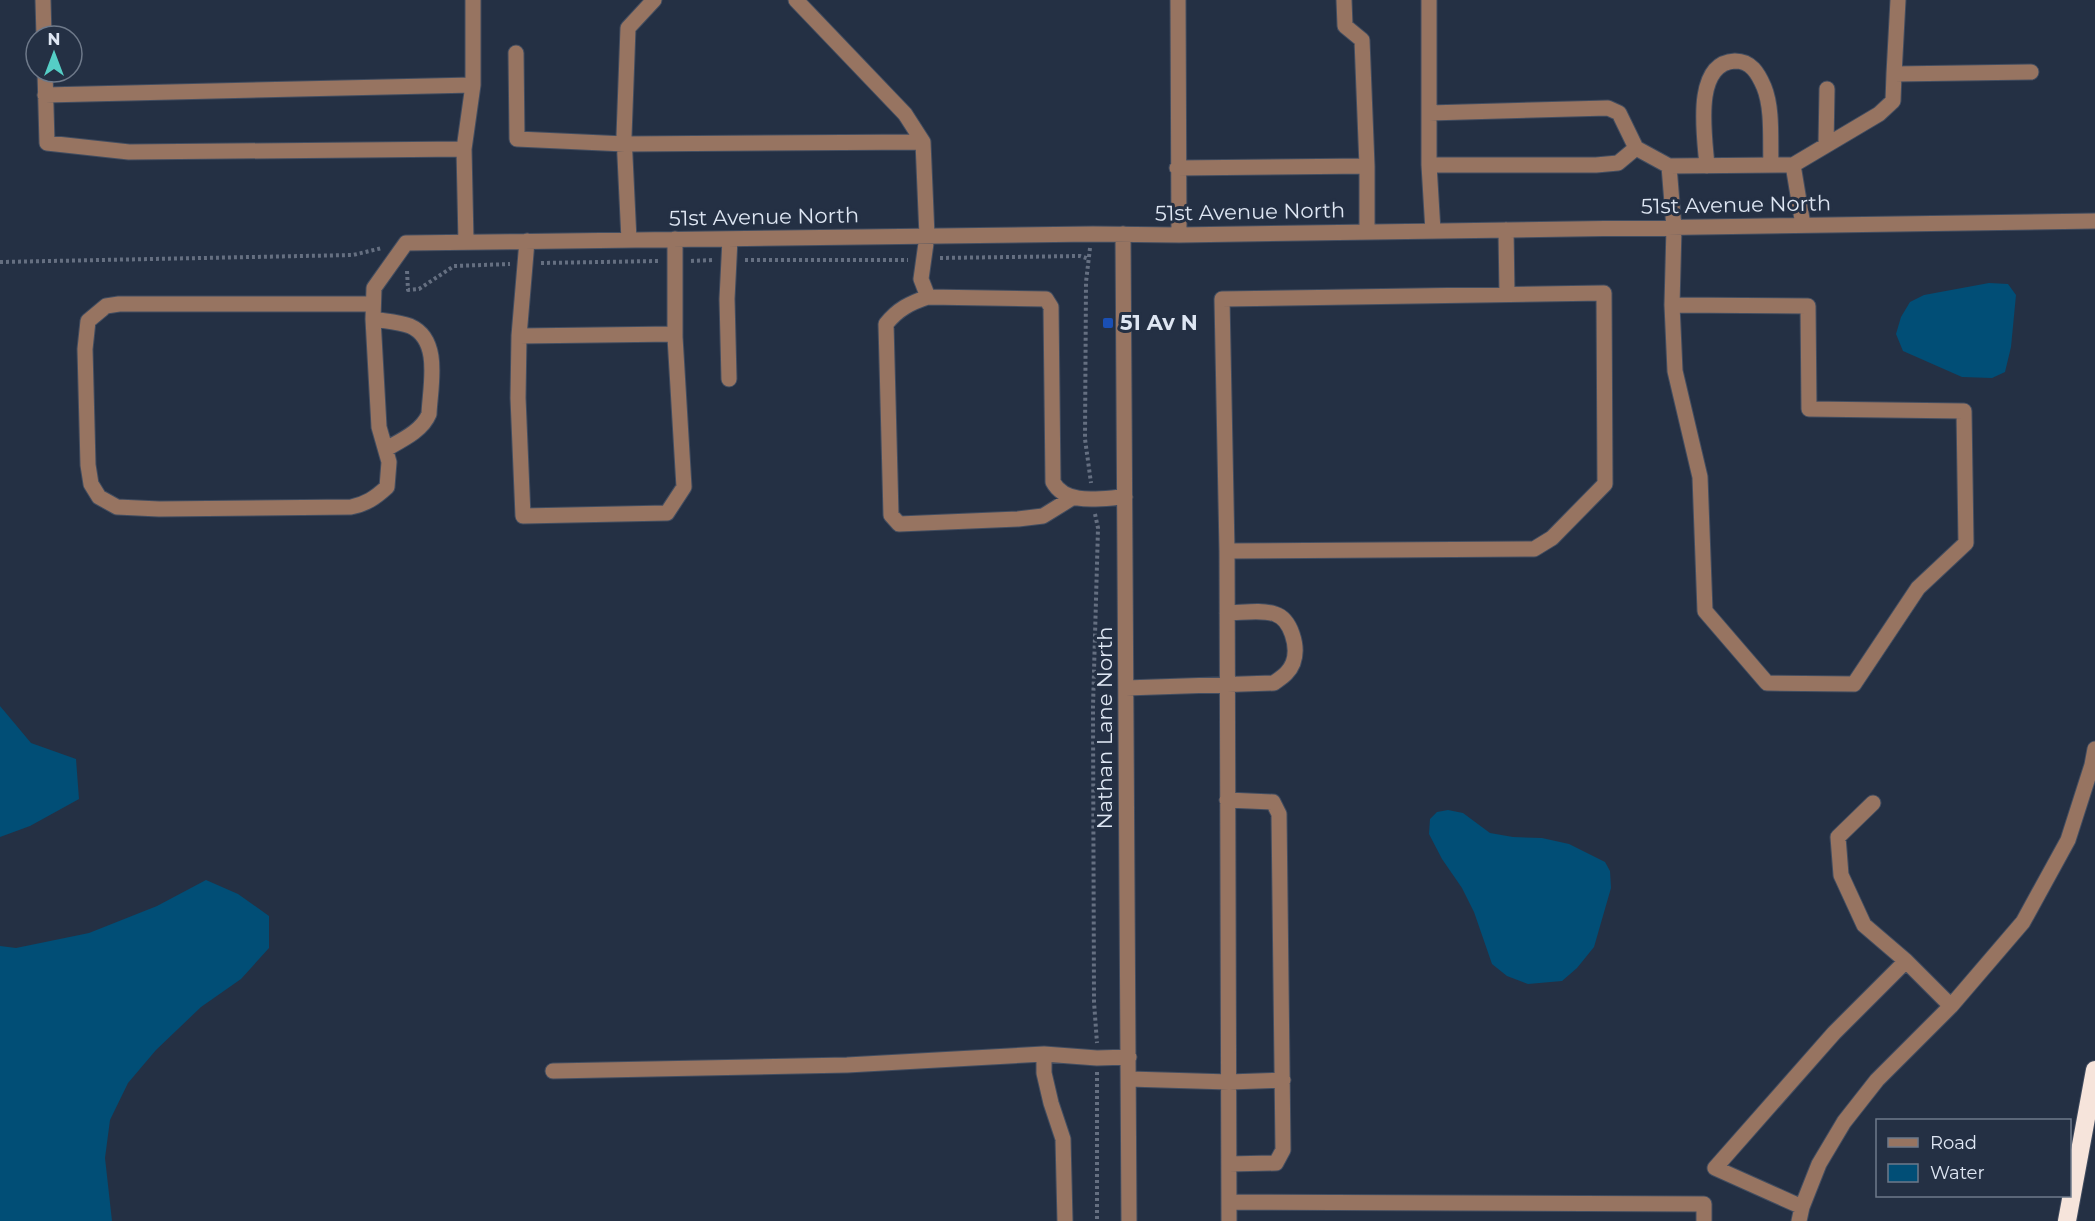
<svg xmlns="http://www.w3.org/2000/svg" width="2095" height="1221" viewBox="0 0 2095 1221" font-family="Montserrat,sans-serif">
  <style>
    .water { fill: #014e76 }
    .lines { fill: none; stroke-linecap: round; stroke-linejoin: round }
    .minor-casing { stroke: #424d60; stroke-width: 17 }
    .highway-casing { stroke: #424d60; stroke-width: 20 }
    .path { stroke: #656f81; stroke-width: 4; stroke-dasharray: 3 3; stroke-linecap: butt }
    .minor { stroke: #977461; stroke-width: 15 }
    .highway { stroke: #f6e4db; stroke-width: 18 }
    .transit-dot { fill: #1a4fb4; stroke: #243044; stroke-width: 2 }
    .labels { text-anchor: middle; stroke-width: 6; stroke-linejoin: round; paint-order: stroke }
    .street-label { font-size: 21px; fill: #dee6f3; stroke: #243044 }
    .poi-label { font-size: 21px; font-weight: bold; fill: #dee6f3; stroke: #243044; text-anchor: start }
  </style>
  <rect width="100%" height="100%" fill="#243044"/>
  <path class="water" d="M1989,283l19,1 8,11 -5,52 -6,25 -13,6 -30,-1 -59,-26 -7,-17 5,-17 9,-15 14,-7z
    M0,706l31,37 45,16 3,40 -49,27 -30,11z
    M1448,810l15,3 27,20 23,4 29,1 27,6 36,18 5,9 1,17 -17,59 -17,21 -15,13 -34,3 -21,-8 -15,-12 -18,-52 -12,-24 -20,-29 -13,-25 1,-15 7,-7z
    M206,880l32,14 31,22v32l-28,31 -40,28 -45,43 -28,33 -18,37 -5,38 7,63h-112v-275l16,2 73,-15 68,-27z"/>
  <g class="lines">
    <defs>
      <path id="minor" d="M43,0l1,36
        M796,0l109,114 18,28 4,94 -6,43 7,18 118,2 5,8 2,175c13,24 48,16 72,15
        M1178,0l1,235
        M1344,0l1,26 17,14 5,126v66
        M1429,0v165l4,66
        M516,53l1,86 108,5 298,-2
        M45,72l2,71 82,9 335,-3
        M1894,74l4,-74
        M45,95l428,-10
        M1429,113l179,-5 11,5 17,35 33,18 5,62 -2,77 3,66 25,106 5,134 62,72 87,1 64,-96 48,-45 -2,-132 -155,-2 -1,-103 -136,-1
        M1826,145l1,-56
        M1429,165h167l22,-2 18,-15
        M1669,166l124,-1
        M1707,166c-2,-28 -15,-103 28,-105 16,0 23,12 29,26 9,22 6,54 7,78
        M1177,168l190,-2
        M1803,225l-10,-60 86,-51 14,-13 1,-27 137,-2
        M1506,230l1,64
        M1123,234l6,987
        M629,240l-5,-104 4,-108 26,-28
        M527,241l-8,95 -1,62 5,118 144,-3 17,-26 -9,-150v-98
        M466,242l-2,-93 9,-64v-85
        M928,297c-18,6 -30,12 -42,27l5,191 8,9 119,-5 25,-3 29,-18
        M373,304h-254l-13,2 -18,15 -3,28 3,116 3,19 8,13 18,10 42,2 192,-2c15,-3 24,-9 36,-20l2,-25 -10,-35 -6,-108 1,-31 32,-45 687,-9 86,1 916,-14
        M373,319c11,2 26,3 37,7 32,14 20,61 19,88 -7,17 -27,26 -43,35
        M519,336l156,-2
        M729,379l-2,-80 3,-60
        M1227,551l307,-2 18,-11 53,-54 -1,-191 -382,6 5,252 2,670
        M1126,688l148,-5c8,-6 15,-10 19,-20 6,-16 -2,-44 -18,-49 -14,-5 -34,-1 -48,-1
        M1227,800l46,2 6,12 4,336 -7,13 -47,1
        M1873,803l-35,34 3,38 23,50 42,36 45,45
        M1044,1054v19l7,30 12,36 2,82
        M553,1071l294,-6 197,-11 53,4 32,-1
        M1129,1079l100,3 54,-2
        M1229,1202l475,2v17
        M1802,1207l-87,-39 119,-135 72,-72
        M1799,1221l3,-14 17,-43 25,-42 33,-42 74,-74 72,-84 45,-82 24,-75 3,-16"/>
      <path id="highway" d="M2067,1221l28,-151"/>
    </defs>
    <use href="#minor" class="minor-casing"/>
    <use href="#highway" class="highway-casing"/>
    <path class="path" d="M1090,248l-4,34 -1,157 6,44
      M940,258l140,-2 9,3
      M745,260h163
      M691,261l22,-1
      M0,262l353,-7 29,-7
      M541,263l118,-2
      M407,271l1,19 11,-1 35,-23 56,-2
      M1095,514l3,14 -5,179 1,295 3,41
      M1097,1072v149"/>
    <use href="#minor" class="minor"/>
    <use href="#highway" class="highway"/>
  </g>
  <rect class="transit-dot" x="1102" y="317" width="12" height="12" rx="3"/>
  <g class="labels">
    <g class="street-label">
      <text transform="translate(1736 205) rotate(-1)" y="7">51st Avenue North</text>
      <text transform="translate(1250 212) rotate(-1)" y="7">51st Avenue North</text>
      <text transform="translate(764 217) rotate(-1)" y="7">51st Avenue North</text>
      <text transform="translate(1105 728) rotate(-90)" y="7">Nathan Lane North</text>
    </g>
    <g class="poi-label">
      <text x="1120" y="330">51 Av N</text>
    </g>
  </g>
  <rect x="1876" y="1119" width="195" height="78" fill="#243044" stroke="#6e798a" stroke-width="1.5"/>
  <rect x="1888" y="1138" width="30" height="9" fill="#977461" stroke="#6e798a" stroke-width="1.5"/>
  <text x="1930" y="1149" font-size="18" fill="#dee6f3">Road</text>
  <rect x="1888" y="1164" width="30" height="18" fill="#014e76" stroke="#6e798a" stroke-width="1.5"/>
  <text x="1930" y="1179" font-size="18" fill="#dee6f3">Water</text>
  <g transform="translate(54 54)"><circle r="28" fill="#243044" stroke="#6e798a" stroke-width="1.5"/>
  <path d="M0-4.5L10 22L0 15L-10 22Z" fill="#55cec6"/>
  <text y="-9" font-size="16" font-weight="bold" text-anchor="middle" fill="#dee6f3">N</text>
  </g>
</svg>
